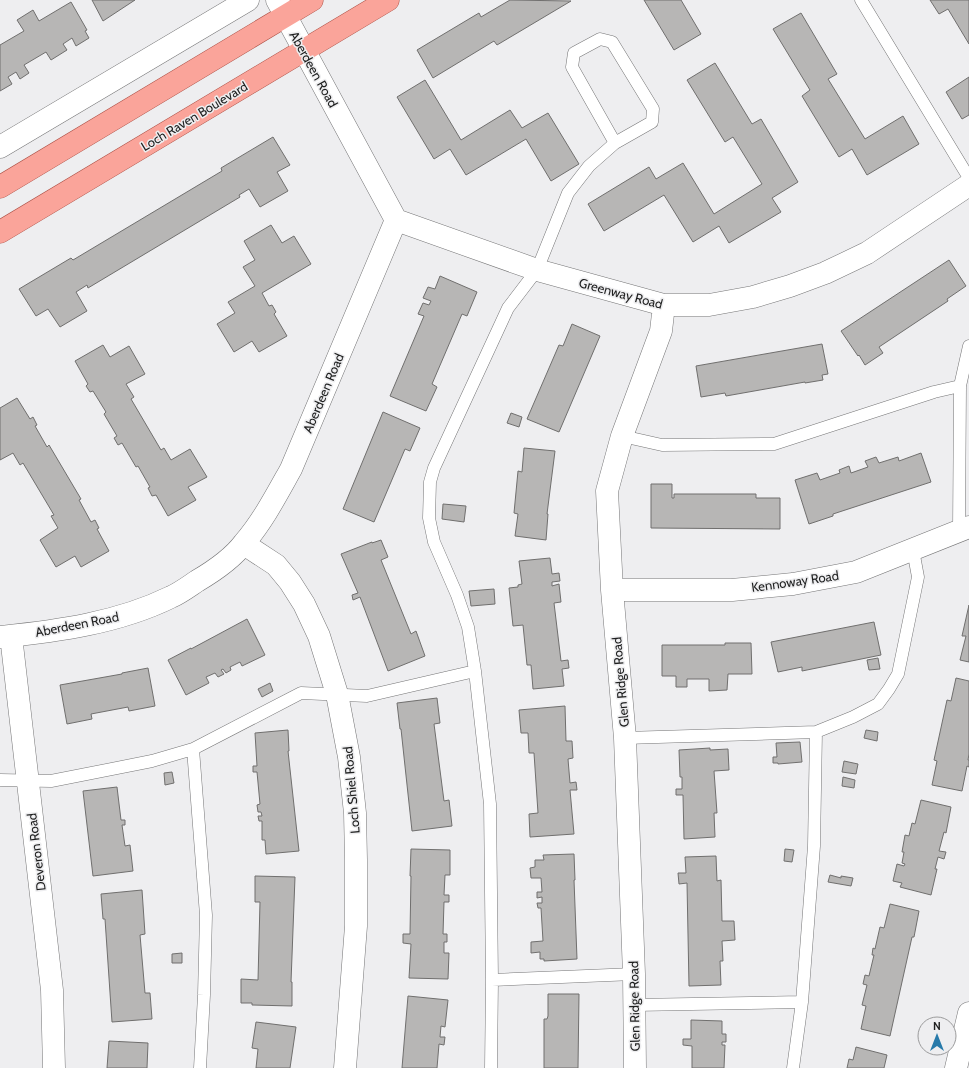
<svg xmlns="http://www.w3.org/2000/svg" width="969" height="1068" viewBox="0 0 969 1068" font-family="Cabin,sans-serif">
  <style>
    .building { fill: #b7b6b5; stroke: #706f6e }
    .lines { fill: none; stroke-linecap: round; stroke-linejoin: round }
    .lane-casing { stroke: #767677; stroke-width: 13 }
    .street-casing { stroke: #767677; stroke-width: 23 }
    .primary-casing { stroke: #aa4e43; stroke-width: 23 }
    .lane { stroke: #fff; stroke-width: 12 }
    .street { stroke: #fff; stroke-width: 22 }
    .primary { stroke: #faa49a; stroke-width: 22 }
    .labels { text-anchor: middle; stroke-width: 3; stroke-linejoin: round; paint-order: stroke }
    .street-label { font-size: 13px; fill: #1e1f1f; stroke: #eeeef0 }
  </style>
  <rect width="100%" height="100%" fill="#eeeef0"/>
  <path class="building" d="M92,0h43l-32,21z
    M510,0l61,1 -74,44 -3,-4 -61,37 -16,-28 62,-37 2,4z
    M644,0h37l20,34 -27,16z
    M930,0h39v44l-21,-35 -9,5z
    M71,2l16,28 -2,1 4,7 -13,8 -4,-8 -9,6 4,6 -16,10 -5,-8 -22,13 5,8 -9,6 -4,-7 -8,5 4,7 -12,7v-46l24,-14 -7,-11 16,-10 6,11z
    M801,13l36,61 -9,5 37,60 38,-23 16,28 -52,31 -15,-26 -13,8 -37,-61 8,-6 -37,-61z
    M715,63l37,61 9,-5 37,63 -26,16 9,14 -52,31 -10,-17 -26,16 -29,-47 -60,36 -16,-27 61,-37 7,12 27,-16 31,51 48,-30 -29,-47 -8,5 -38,-62z
    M969,77v38l-7,4 -16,-27z
    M425,80l36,60 49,-30 12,18 26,-15 31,51 -28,17 -25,-42 -60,36 -16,-26 -16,10 -37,-62z
    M273,137l17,28 -13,7 11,19 -28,16 -11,-18 -10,6 1,2 -152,91 -1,-3 -11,7 11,19 -27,16 -12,-18 -12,7 -17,-27 52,-31 2,2 149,-89 -1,-3z
    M271,225l11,18 12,-7 17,28 -49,29 7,13 3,-1 4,7 -2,2 13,22 -28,16 -7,-11 -18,11 -17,-28 18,-11 -7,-11 27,-16 -12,-19 12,-7 -11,-19z
    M949,260l17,26 -19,13 1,2 -69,46 4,6 -18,12 -6,-10 -1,1 -17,-25z
    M440,276l37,16 -10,24 -5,-2 -30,70 5,3 -11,24 -36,-15 34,-80 -6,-2 5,-11 6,2 2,-4 -8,-3 5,-11 7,2z
    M572,324l28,12 -41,96 -32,-13 32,-74 4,1z
    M822,344l6,30 -6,1 1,5 -18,3v-1l-79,14 -1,-3 -24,4 -5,-31z
    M103,345l7,12 19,-11 16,28 -19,10 8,13 -3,2 30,51 3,-2 7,12 19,-11 17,28 -19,10 8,13 -28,16 -12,-21 -4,1 -4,-8 2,-1 -12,-21 -2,1 -14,-24 -4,2 -4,-7 3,-2 -13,-22 2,-2 -13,-21 -3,1 -4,-6 2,-2 -13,-23z
    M17,398l13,21 3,-2 4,8 -2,1 12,21 2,-2 32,54 -2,1 12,22 4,-2 4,8 -2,1 12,22 -28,16 -6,-11 -19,11 -16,-27 18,-12 -7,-12 3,-1 -31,-52 -3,2 -7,-12 -13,7v-52z
    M383,412l37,16 -10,23 -5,-2 -31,73 -31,-13z
    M511,413l11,4 -3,10 -12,-4z
    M524,448l31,3 -8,63h1l-2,26 -31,-4 3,-22 -4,-1 4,-42 4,1z
    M921,453l10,29 -98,32v2l-24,8 -14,-44 22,-7 3,7 20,-7 -1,-3 10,-4 2,7 17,-6 -3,-6 11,-4 3,6 19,-6 1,4z
    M651,484h21v14h2v-4h82v4h24v31l-129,-1z
    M443,504l23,2 -2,16 -22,-3z
    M381,540l7,17 -7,3 30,74 5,-3 9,25 -37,15 -28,-74 -7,3 -1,-5 6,-2 -17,-39 31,-12v1z
    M550,558l2,16 7,-1 1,8 -8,1v4l7,-2 2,18 -7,1 7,58 7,-1 1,8 -7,1 2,17 -31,3 -2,-24h-4l-4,-40 -10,1 -4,-38 9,-1v-2l4,-1 -3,-23z
    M494,589l1,15 -24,2 -2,-15z
    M969,605v57l-9,-2 6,-24h-4z
    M247,619l18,36 -23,11 -2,-4 -10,5 1,3 -5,3 -3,-4 -2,1 3,4 -6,3 -3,-4 -9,4 3,6 -23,12 -18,-35 23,-12v1z
    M874,622l7,33 -79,16v-4l-24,5 -7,-30z
    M725,643h26l1,31h-24l-1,16 -18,1v-12h-22v8h-11v-11h-14v-31h63z
    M878,658l2,11 -11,1 -2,-10z
    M148,668l7,38 -26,5 -1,-4 -37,7 1,5 -25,5 -7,-39 62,-11v-1z
    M956,678l13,3v73l-1,6h1v7l-2,-1 -5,25 -30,-6 5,-24 -3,-1 13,-60 4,1z
    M270,683l3,8 -11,6 -4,-8z
    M437,698l3,25 -6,1 10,77 5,-1 3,26 -40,5 -11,-102h-1l-3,-26z
    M565,706l1,35h6l1,17 -5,1 2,24 6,-1 1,8h-7l4,44 -44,3 -1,-23 9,-1 -4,-60h-5l-1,-20h-7l-2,-23z
    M288,730l1,21h-1l11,100 -33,3 -1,-14h-3v-19h-3l-1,-5h4l-1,-4h-3l-1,-7 3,-1 -3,-32h-4v-6h4l-2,-33z
    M866,730l12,2 -1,9 -13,-3z
    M800,742l2,20 -24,2v-1h-5v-6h4l-1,-14z
    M710,748v2l18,-1 1,21 -15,1 3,42h-3l1,24 -31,2 -1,-44h-7v-6h6v-12h-2l-1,-27z
    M844,761l14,3 -2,10 -14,-2z
    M172,772l2,11 -9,2 -1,-12z
    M843,777l12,3 -1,8 -12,-2z
    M117,787l4,33h4v5h-3l3,21 5,-1 3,26 -40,5 -10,-85z
    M921,800l30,7 -5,26 -2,-1 -5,19 7,1 -2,7 -6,-2 -3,12h2l-6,26 -31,-8 2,-4 -9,-2 4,-17 7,2 1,-2 -3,-1 2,-11h-2l3,-17 4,1 3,-13 3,1z
    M411,849l39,1v25h-5l-1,20h5v7h-5l-1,32h4v8h-3v11h5l-1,26 -39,-1 2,-34 -8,-1v-9h7l1,-58h-1z
    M785,849l9,1 -2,12 -8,-1z
    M574,854l1,26h-1l3,79 -33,2v-2h-4v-7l-9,1v-11l12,-1 -2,-33h-3l-1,-5h5v-6l-5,1v-6h5l-1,-14h-10l-1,-10 5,-1v-7h9l-1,-5z
    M716,856l1,25 4,-1 1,41h12l1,19 -13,1 1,20h-3l1,24 -32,1 -2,-103 -8,1 -1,-11h8l-1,-16z
    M830,875l11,3v-2l12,2 -2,8 -23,-4z
    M255,876l40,1 -4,105h1v24l-40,-1v-2h-11v-24l17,1 2,-78h-5z
    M142,890l3,44 -5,1 5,58h5l2,26 -40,3 -7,-103h-2l-2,-25z
    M890,904l29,7 -5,26h-2l-22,99 -29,-7 5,-23 -4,-1 5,-20 -4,-1 2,-9 4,1 5,-21h-2l1,-7 2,1 5,-22 4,1z
    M182,953v10h-10v-9z
    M548,994h31l-1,74h-34v-49h3l1,-3z
    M408,996l40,4 -3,27 -4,-1 -1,11h5l-1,8 -5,-1 -2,24h-35z
    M691,1020l31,1v13h4v8h-4v3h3l-1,23h-32v-22l-9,-1v-6h8z
    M256,1022l40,5 -6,41h-34l2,-19 -6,-1z
    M109,1041l39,2 -1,25h-40z
    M856,1047l31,8 -3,13h-37l2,-9 4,1z"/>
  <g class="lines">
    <defs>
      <path id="lane" d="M861,0l108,178
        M622,436l40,9 112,-1 160,-52 26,-6
        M959,531l1,-145 9,-40
        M625,738l191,-6 37,-15 25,-13 11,-15 9,-15 20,-97 -5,-27
        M0,780l51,1 101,-20 41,-12
        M492,980l142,-6
        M634,1005l168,-3
        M200,1068l4,-73 2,-80 -13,-166 108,-56 66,3 108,-25
        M491,1068l1,-88 -2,-176 -15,-133 -7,-44 -11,-32 -23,-53 -5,-24 1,-36 4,-14 74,-160 29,-38 31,-77 21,-27 26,-23 37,-21 1,-13 -41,-67 -12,-3 -26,14 -2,14 43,76
        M793,1068l9,-66 12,-156 2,-114"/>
      <path id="street" d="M277,0l119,220
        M0,147l248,-147
        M396,220l141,50 127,35h45l44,-8 37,-11 35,-13 42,-20 102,-68
        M244,544l32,21 14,17 14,22 15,32 18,58 12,63 6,56 1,47v66l-11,142
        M612,590h120l61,-6 63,-12 113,-45
        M11,636l41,354 2,78
        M0,637c58,-6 118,-14 171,-40 9,-4 17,-10 26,-16 17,-10 35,-22 47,-38 19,-22 33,-49 47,-74l105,-249
        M635,1068l-1,-94 -9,-236 -13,-148 -5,-99 15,-55 39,-105 3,-26
        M956,1068l13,-55"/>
      <path id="primary" d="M0,187l312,-187
        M0,232l388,-232"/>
    </defs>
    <use href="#lane" class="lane-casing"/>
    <use href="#street" class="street-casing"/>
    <use href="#primary" class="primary-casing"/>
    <use href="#lane" class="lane"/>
    <use href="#street" class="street"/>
    <use href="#primary" class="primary"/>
  </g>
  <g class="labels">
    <g class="street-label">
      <text transform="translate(314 69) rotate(61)" y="5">Aberdeen Road</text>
      <text transform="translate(194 116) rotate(-31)" y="5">Loch Raven Boulevard</text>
      <text transform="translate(621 293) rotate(15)" y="5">Greenway Road</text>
      <text transform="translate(323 393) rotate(-67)" y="5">Aberdeen Road</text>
      <text transform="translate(795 581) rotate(-8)" y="5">Kennoway Road</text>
      <text transform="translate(77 624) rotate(-11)" y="5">Aberdeen Road</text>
      <text transform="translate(620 682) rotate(-95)" y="5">Glen Ridge Road</text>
      <text transform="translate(351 790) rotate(-95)" y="5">Loch Shiel Road</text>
      <text transform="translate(36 852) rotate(-97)" y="5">Deveron Road</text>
      <text transform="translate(634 1006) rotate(-91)" y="5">Glen Ridge Road</text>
    </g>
  </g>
  <g transform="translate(937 1036)"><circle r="19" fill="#eeeef0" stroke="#9b9b9c"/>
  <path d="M0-3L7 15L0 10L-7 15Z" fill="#277aaa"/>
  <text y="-6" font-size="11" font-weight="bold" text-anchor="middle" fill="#1e1f1f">N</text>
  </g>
</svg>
